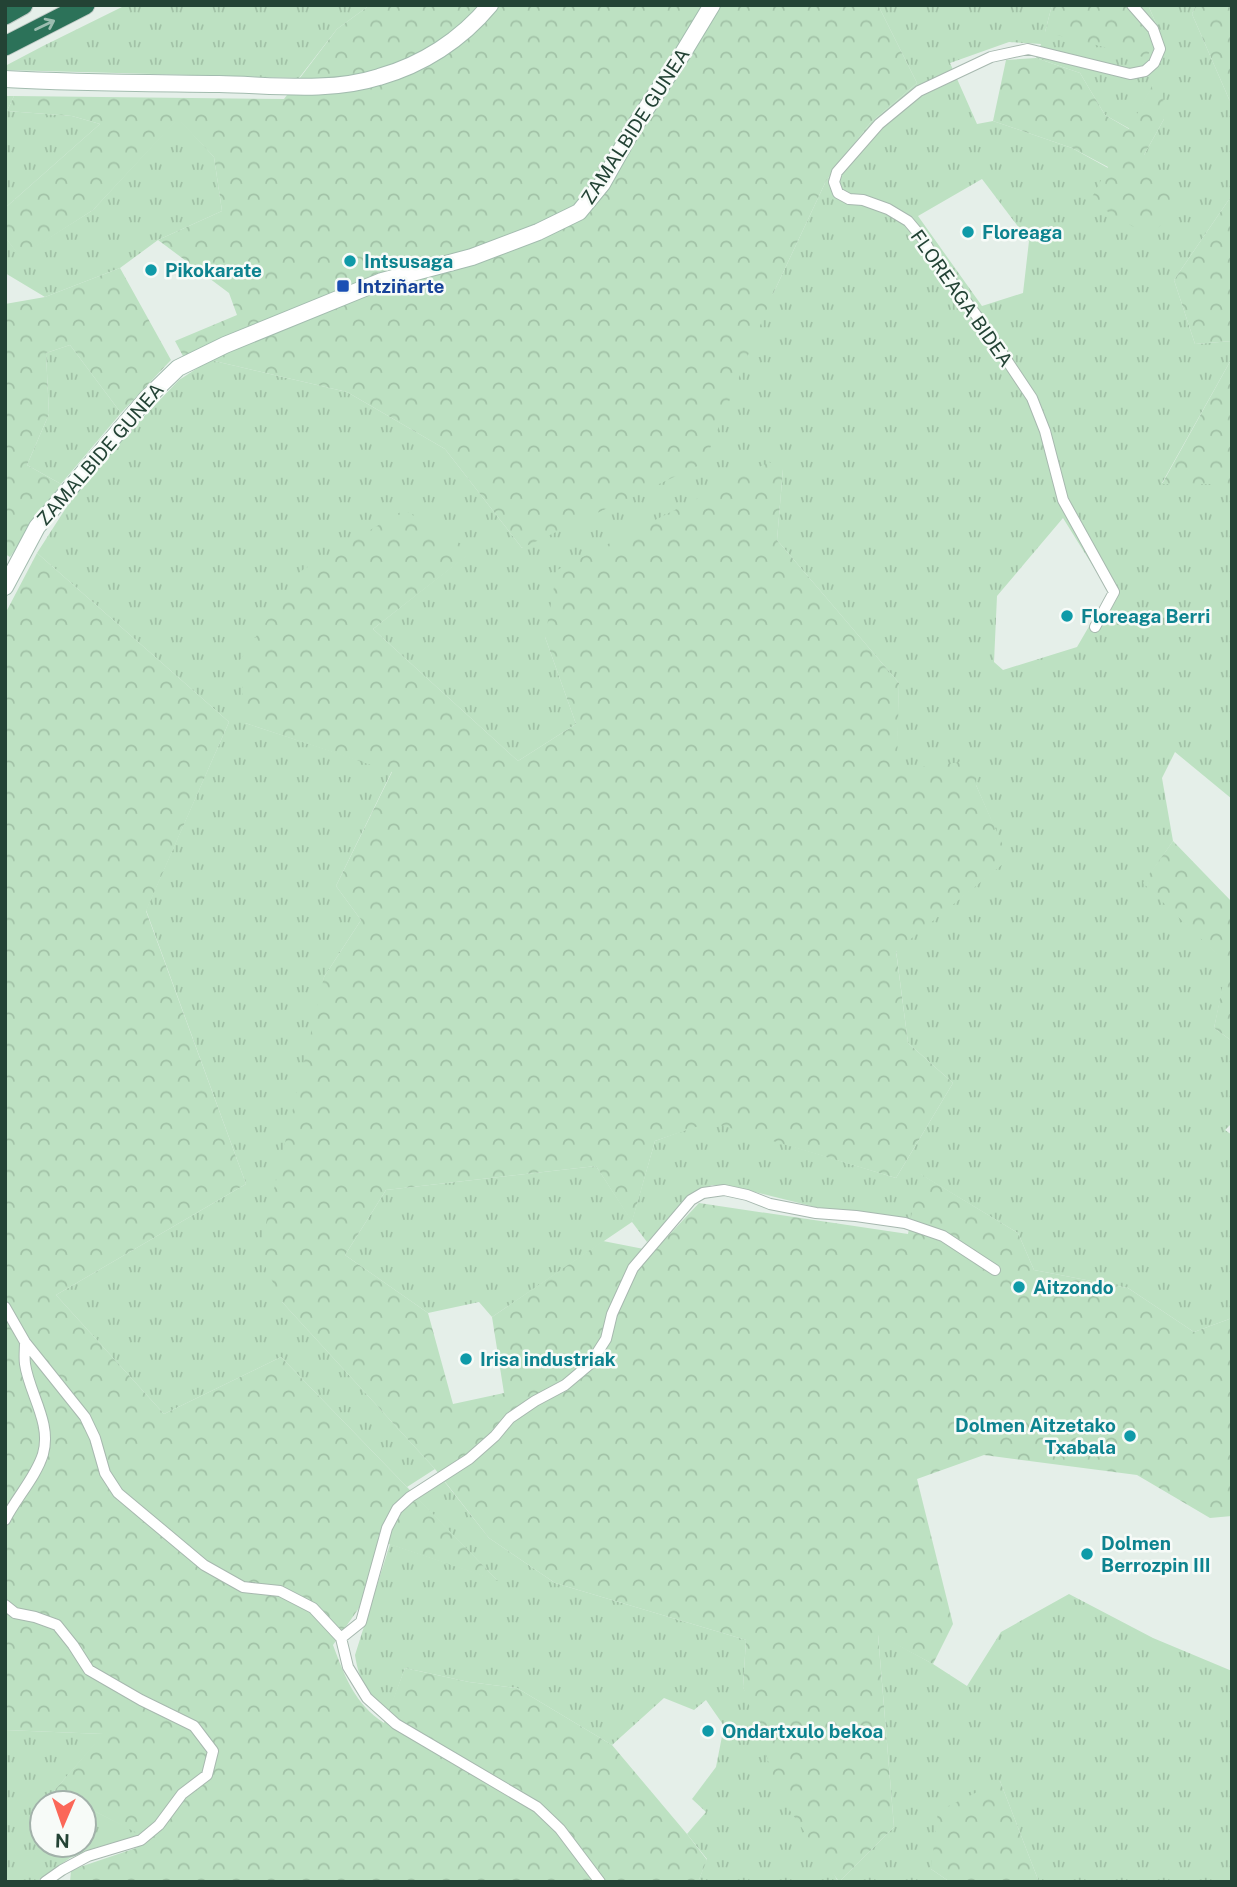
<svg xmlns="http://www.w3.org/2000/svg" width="1237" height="1887" viewBox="0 0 1237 1887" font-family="'Public Sans',sans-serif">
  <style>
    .grass { fill: url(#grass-tufts); fill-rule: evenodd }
    .forest { fill: url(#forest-crowns) }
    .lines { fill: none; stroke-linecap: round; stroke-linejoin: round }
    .street-casing { stroke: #a7b8af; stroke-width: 12 }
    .secondary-casing { stroke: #a3bcaf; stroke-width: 18 }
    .highway-casing { stroke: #c1cac6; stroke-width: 21 }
    .street { stroke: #fff; stroke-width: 10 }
    .secondary { stroke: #fff; stroke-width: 16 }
    .highway { stroke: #2c7259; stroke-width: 19 }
    .oneway { stroke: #9cbdb0 }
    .culture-dot { fill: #0f9aa8; stroke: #f7fbf8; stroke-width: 2.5 }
    .transit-dot { fill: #1a4fb4; stroke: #f7fbf8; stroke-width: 2.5 }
    .labels { text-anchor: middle; stroke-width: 5; stroke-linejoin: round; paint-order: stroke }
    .street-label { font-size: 19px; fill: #234335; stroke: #f7fbf8 }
    .culture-label { font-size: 19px; font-weight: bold; fill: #0d838f; stroke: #f7fbf8; text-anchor: start }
    .transit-label { font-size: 19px; font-weight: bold; fill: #164399; stroke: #f7fbf8; text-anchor: start }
  </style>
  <defs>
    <pattern id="grass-tufts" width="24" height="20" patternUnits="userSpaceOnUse" patternTransform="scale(1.75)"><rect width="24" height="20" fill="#bde1c2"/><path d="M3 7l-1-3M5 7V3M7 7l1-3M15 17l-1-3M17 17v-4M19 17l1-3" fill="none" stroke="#a2c2a7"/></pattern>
    <pattern id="forest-crowns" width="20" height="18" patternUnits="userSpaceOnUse" patternTransform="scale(1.75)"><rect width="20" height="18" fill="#bde1c2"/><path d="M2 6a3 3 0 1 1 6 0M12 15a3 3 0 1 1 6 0" fill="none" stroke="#a2c2a7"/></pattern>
  </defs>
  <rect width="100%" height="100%" fill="#e5efe9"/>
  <path class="grass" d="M126,5h244l-33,24 -38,49 -294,-8v-4l38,-20z
    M878,5h174l-7,27 113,-4 -10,-23h48l-4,9 40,92v89l-58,85 21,64 37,-3v17l-70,125 70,1v315l-57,-47 -13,26 11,63 -29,42 84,81 -14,64 18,13v82l-7,7 7,5v183l-38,14 -66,-44 -94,-18 -16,-37 -98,-59 -9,46 -96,-13 -84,-21 -19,-1 -19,9 -46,48 -15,-20 -140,95 -13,-15 -51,11 -83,-58 41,-65 210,-24 36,55 23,-80 55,-20 186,57 57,-95 -45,-40 -12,-93 112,-91 -32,-74 -80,-15 3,-87 -122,-143 6,-71 -238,168 31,87 -58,37 -145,-132 99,-78 -227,172 147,48 -56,115 25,34 -37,57 -42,325 153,167 -28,18 -126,-130 -117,57 -108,-119 190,-111 -100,-274 83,-188 -192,-169 36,-56 51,-60 55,-57 31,-20 137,32 98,57 77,99 251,-254 53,-113 44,-58 47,-40zM1009,42l32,2 -5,14 44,15 25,42 25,14 23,-44 11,34 -20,36 -36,13 -36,-20 -79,-27 -16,3 -27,-61zM982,179l47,62 -6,52 -41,13 -64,-90zM1063,518l46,74 -32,55 -74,23 -9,-8 3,-66z
    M5,96h9l-7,15 65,5 28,8 -95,84z
    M178,118l36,39 8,54 -64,29 -38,28 -75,29 -40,-24v-36l15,19 73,-46z
    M70,345l51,68 -60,71 -34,-19 22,-51 -3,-61z
    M444,1481l45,57 66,45 191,57 -3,47 95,195h-140l9,-23 -20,-25 19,-22 -14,-13 24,-32 8,-41 -18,-26 -12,10 -30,-12 -52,47 -95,-57 -48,-6 -64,-14 -16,44c-20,-18 -30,-29 -34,-57l35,-111 107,36 -82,-84z
    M1069,1594l84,44 79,33v211h-193l-39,-101 -69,88 19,13h-111l55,-55 -16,-193 55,30 34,22 34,-54z
    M5,1730l99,4 -50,57 24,12h-36v42h42v-39l59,29 -26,10 -19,2 -28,11 -34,24h-31z"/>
  <path class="forest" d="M370,5h508l39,78 -47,40 -44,58 -53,113 -69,169 -182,85 -77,-99 -98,-57 -137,-32 -27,-4 -8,-15 62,-26 -8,-22 -71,-53 64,-29 -8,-54 -36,-38 -85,91 -73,47 -15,-20v-29l95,-84 -28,-8 -65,-5 7,-15 270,3 53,-70z
    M1052,5h96l10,23 -11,30 -102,-26z
    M1196,5h36v101l-40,-92z
    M1036,58l44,15 25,42 24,14 24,-45 10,8 1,27 -20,36 38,50 -33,31 -59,-35 18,-34 -36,-19 -79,-27 13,-61z
    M1232,195v146l-37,3 -21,-64z
    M120,268l51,92 -50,53 -51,-68 -24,8 3,61 -22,51 34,19 -51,73 -5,-3v-250l40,-7z
    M1232,358v126h-70z
    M769,462l14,7 -6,71 122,143 -2,87 80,-10 -1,25 33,74 -113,92 12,92 45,40 -57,95 -186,-56 -55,19 -23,81 -36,-56 -210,24 -41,65 83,58 25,91 51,-11 -12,-76 111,-76 51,10 45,-48 209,31 11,-61 99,60 16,37 94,18 66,44 38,-14v198l-22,2 -73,-43 -153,-20 -67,24 36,145 -20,40 -55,-29 16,192 -55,55 -59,-86 -37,-109 3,-47 -191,-57 -66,-45 -54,-69 -153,-167 -23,-49 65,-276 37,-57 -25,-34 56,-114 -147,-49 -5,-63 61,-89 103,-61 69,41 -100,78 145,132 58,-37 -31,-87 12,-67z
    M37,553l192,169 -83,189 100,273 -190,111 108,119 117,-57 217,224 -118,-40 -21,67 -26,37c12,32 22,59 51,78l21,-55 64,14 48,6 95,57 75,89 20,26 -9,22h-628l1,-12 65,-22 7,-12 -59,-30v-3h-6l-24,-12 49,-57 -98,-4v-1116z
    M1173,841l59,61v139l-18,-13 13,-64 -84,-81z
    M1000,1781l39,101h-89l-19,-13 7,-58z"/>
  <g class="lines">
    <defs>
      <path id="street" d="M1095,627l19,-35 -51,-92 -18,-69 -13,-33 -50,-75 -50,-68 -8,-15 -16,-19 -20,-12 -25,-9 -14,-1 -11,-6 -4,-11 3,-10 42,-48 40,-33 72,-34 37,-8 102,25 15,-3 9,-8 6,-14 -7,-20 -21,-24
        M5,1307l20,35 60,75 10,21 10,35 13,20 86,72 39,22 37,4 33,17 28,30 7,29 19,31 29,26 141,83 23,22 40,53
        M5,1520c11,-22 31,-43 38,-66 9,-31 -14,-61 -18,-90 -1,-7 0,-15 0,-22
        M5,1605l10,8 20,4 22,8 16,20 16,25 52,30 53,26 19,25 -6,24 -25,19 -23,31 -18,15 -53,16 -26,14 -17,12
        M341,1638l20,-16 26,-94 10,-19 13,-12 59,-38 26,-23 15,-18 25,-17 30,-16 25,-21 16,-25 6,-25 21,-46 58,-68 12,-7 21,-3 23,5 23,9 46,9 40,3 49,7 38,13 52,34"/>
      <path id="secondary" d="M5,79c72,4 143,4 214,5 53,1 110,9 160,-7 43,-12 82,-37 111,-72
        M5,587l32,-60 110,-129 31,-30 47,-23 157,-64 90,-24 66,-25 41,-20 23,-28 32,-57 49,-74 29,-48"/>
      <path id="highway" d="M5,15l18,-10
        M5,46l80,-41"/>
    </defs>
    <use href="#street" class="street-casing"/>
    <use href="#secondary" class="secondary-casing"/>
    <use href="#highway" class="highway-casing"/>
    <use href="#street" class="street"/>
    <use href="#secondary" class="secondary"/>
    <use href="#highway" class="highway"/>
  </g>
  <defs><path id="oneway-shaft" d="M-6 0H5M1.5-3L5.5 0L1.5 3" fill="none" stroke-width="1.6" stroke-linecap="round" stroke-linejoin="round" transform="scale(1.75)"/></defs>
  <use class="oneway" href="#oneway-shaft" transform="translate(45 25) rotate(-26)"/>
  <g class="culture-dot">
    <circle cx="968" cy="232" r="7"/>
    <circle cx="350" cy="261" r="7"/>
    <circle cx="151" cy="270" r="7"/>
    <circle cx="1067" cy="616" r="7"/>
    <circle cx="1019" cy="1287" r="7"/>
    <circle cx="466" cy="1359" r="7"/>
    <circle cx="1130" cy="1436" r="7"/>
    <circle cx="1087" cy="1554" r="7"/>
    <circle cx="708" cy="1731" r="7"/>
  </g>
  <rect class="transit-dot" x="336" y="279" width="14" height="14" rx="3.5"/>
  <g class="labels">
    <g class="street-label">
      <text transform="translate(635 126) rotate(-57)" y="7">ZAMALBIDE GUNEA</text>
      <text transform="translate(962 298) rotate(55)" y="7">FLOREAGA BIDEA</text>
      <text transform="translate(100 454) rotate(-49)" y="7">ZAMALBIDE GUNEA</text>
    </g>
    <g class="culture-label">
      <text x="982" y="239">Floreaga</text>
      <text x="364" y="268">Intsusaga</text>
      <text x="165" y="277">Pikokarate</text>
      <text x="1081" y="623">Floreaga Berri</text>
      <text x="1033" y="1294">Aitzondo</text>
      <text x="480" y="1366">Irisa industriak</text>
      <text x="1116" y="1432" text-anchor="end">Dolmen Aitzetako<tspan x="1116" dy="22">Txabala</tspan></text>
      <text x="1101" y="1550">Dolmen<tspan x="1101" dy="22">Berrozpin III</tspan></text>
      <text x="722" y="1738">Ondartxulo bekoa</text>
    </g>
    <g class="transit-label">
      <text x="357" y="293">Intziñarte</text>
    </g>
  </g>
  <rect width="1237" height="1887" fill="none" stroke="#234335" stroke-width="14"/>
  <g transform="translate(63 1824) rotate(182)"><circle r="33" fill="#f7fbf8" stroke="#a2b1aa" stroke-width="2"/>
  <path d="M0-5L12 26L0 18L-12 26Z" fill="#fb6758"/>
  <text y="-10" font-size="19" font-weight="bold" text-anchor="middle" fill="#234335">N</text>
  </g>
</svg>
